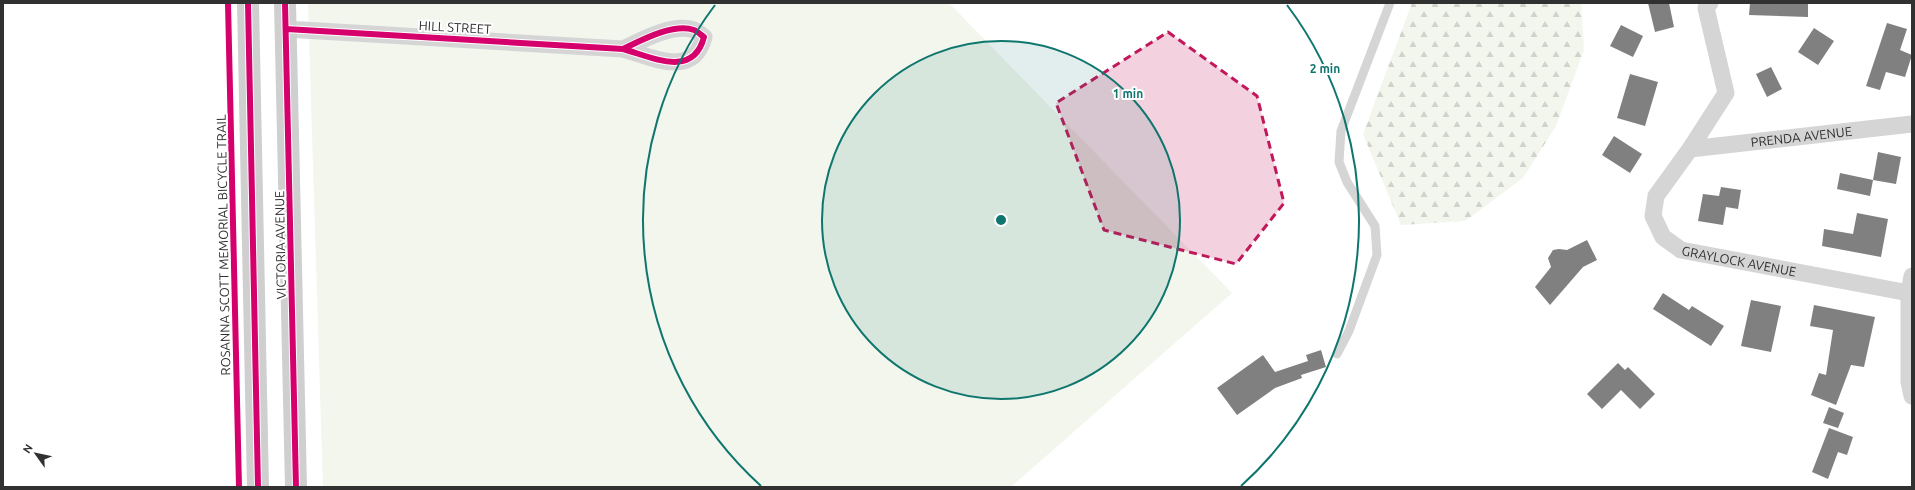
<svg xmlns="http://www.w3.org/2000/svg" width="1915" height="490" viewBox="0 0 1915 490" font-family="Ubuntu,sans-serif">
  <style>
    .grass { fill: #f2f6ed }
    .forest { fill: url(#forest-firs) }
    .building { fill: #808080 }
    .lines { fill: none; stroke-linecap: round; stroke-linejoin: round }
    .lane { stroke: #d5d5d5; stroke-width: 9 }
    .street { stroke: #d5d5d5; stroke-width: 17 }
    .secondary { stroke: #cfcfcf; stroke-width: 22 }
    .cycleway-casing { stroke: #fff; stroke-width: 8 }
    .cycleway { stroke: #d6006c; stroke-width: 6 }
    .marked { fill: #c2185b; fill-opacity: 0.2; stroke: #c2185b; stroke-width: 3; stroke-dasharray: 8 5; stroke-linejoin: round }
    .ring { fill: none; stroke: #0f766e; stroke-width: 2 }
    .labels { text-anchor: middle; stroke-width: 4; stroke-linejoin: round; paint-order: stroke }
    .street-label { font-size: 13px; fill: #313131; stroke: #fff }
    .centre { fill: #0f766e; stroke: #fff; stroke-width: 2 }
    .ring-label { font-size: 12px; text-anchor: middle; font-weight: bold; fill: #0f766e; stroke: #fff; stroke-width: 4; stroke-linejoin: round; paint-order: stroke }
  </style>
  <defs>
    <pattern id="forest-firs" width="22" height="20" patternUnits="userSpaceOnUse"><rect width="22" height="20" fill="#f2f6ed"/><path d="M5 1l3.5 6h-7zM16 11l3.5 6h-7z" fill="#d0d3cc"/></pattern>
  </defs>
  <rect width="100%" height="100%" fill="#fff"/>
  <path class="grass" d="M308,3h641l283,290 -221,194h-688z"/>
  <path class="forest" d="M1412,3h169l3,47 -28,76 -33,52 -58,43 -64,4 -38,-91z"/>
  <path class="building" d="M1648,3h21l5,24 -19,5z
    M1750,3h58v14l-59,-2z
    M1887,23l20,6 -7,21 12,5 -7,22 -19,-5 -6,18 -14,-4z
    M1621,25l22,11 -10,21 -23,-11z
    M1814,28l20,13 -16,24 -20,-13z
    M1771,67l11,22 -15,8 -11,-23z
    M1630,74l28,8 -13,44 -28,-8z
    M1614,136l28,18 -12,19 -28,-18z
    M1878,152l23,5 -5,27 -23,-4 -3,16 -33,-7 3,-16 33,7z
    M1721,187l20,3 -3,19 -12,-2 -3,18 -25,-4 5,-27 16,2z
    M1857,213l31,6 -7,38 -59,-11 2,-17 29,5z
    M1587,240l10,20 -14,7 -33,38 -15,-18 16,-20 -3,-9 5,-8 6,-1 8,1z
    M1663,293l26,17 3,-4 32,20 -13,20 -58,-37z
    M1751,300l30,6 -10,46 -30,-6z
    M1814,305l61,12 -11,50 -13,-2 -15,40 -25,-10 8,-22 7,2 7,-45 -23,-4z
    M1321,350l5,17 -25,8 1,3 -27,10 -38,27 -20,-27 46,-33 12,17 33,-11 -2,-6z
    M1618,363l7,7 3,-3 27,27 -15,15 -19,-19 -19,19 -15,-15z
    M1829,407l15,6 -6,15 -15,-5z
    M1829,428l24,9 -6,18 -9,-3 -10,27 -16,-7z"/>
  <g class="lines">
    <path class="lane" d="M1337,354l12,-23 28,-76 -2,-29 -28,-44 -8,-20 2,-31 49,-128"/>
    <g class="street">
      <path id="s1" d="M1710,3l-4,5 20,85 -36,56 -34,47 -3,20 10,21 18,13 228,43"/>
      <path d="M286,29l337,20c29,8 70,30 81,-12 -3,-2 -7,-6 -10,-7 -21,-7 -52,10 -71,19"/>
      <path id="s2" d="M1690,149l222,-25"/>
      <path d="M1912,276l-3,17v89l3,14"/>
    </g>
    <path class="secondary" d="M248,3l10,484
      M285,3l11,484"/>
    <defs>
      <path id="cycleway" d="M228,3l11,484
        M248,3l10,484
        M285,3l11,484
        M286,29l337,20c29,8 70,30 81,-12 -3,-2 -7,-6 -10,-7 -21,-7 -52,10 -71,19"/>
    </defs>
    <use href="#cycleway" class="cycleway-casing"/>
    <use href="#cycleway" class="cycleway"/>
  </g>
  <path class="marked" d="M1168,32l89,64 27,107 -48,61 -132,-34 -48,-127z"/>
  <circle cx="1001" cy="220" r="179" fill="#0f766e" fill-opacity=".12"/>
  <g class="ring">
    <circle cx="1001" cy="220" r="179"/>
    <path d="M761 486A358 358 0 0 1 715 5M1287 5A358 358 0 0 1 1241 486"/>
  </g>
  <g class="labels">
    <g class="street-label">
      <text transform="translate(455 27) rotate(3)" y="5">HILL STREET</text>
      <text dy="5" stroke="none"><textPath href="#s2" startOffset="112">PRENDA AVENUE</textPath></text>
      <text transform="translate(223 245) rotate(-91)" y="5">ROSANNA SCOTT MEMORIAL BICYCLE TRAIL</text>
      <text transform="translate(280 245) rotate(-91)" y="5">VICTORIA AVENUE</text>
      <text dy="5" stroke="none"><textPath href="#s1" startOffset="343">GRAYLOCK AVENUE</textPath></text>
    </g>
  </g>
  <circle cx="1001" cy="220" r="6" class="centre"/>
  <g class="ring-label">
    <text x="1325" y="73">2 min</text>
    <text x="1128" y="98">1 min</text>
  </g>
  <rect width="1915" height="490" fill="none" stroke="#313131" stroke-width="8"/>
  <g transform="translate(36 454) rotate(303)" stroke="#ffffff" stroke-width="3" paint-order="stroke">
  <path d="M0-3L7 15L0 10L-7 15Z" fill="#313131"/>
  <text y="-6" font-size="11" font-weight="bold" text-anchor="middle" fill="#313131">N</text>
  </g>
</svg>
